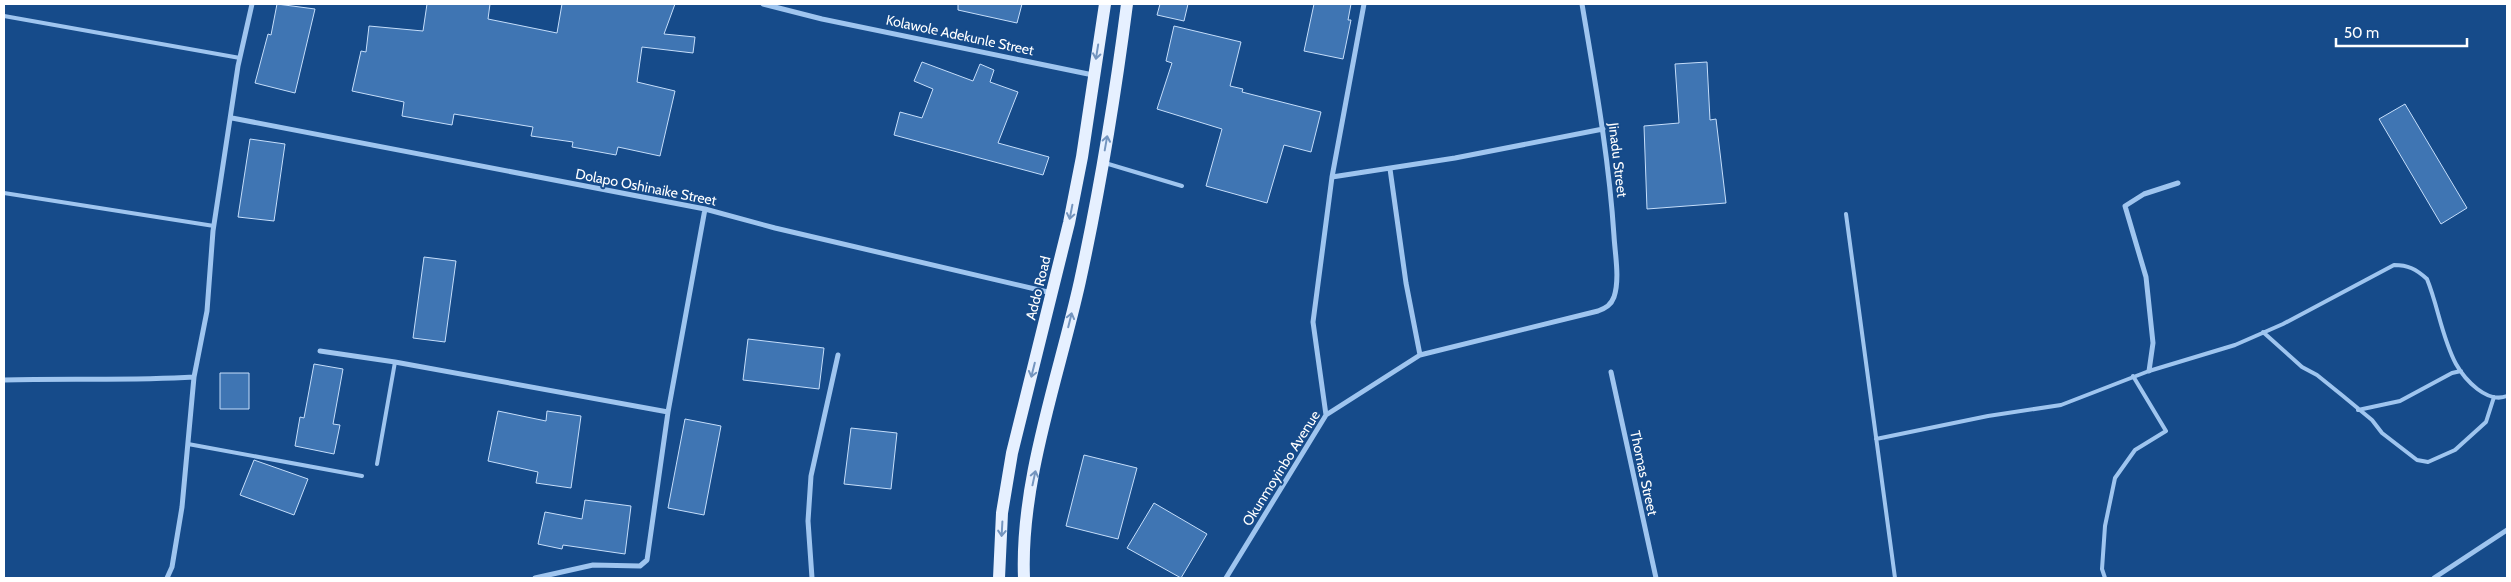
<svg xmlns="http://www.w3.org/2000/svg" width="2511" height="582" viewBox="0 0 2511 582" font-family="Cabin,sans-serif">
  <style>
    .building { fill: #3f75b3; stroke: #c5defb }
    .lines { fill: none; stroke-linecap: round; stroke-linejoin: round }
    .lane { stroke: #9fc5ef; stroke-width: 4 }
    .street { stroke: #9fc5ef; stroke-width: 5 }
    .primary { stroke: #e6f0ff; stroke-width: 12 }
    .oneway { stroke: #7495bf }
    .labels { text-anchor: middle; stroke-width: 4; stroke-linejoin: round; paint-order: stroke }
    .street-label { font-size: 14px; fill: #fff; stroke: #164b8a }
  </style>
  <rect width="100%" height="100%" fill="#164b8a"/>
  <path class="building" d="M277,4l38,5 -20,84 -40,-10 13,-49 3,1z
    M427,4h63l-2,15 69,14 5,-29h113l-11,30 31,3 -2,16 -51,-6 -5,35 38,9 -15,65 -42,-9 -2,8 -44,-8 1,-5 -42,-6 2,-9 -79,-13 -2,11 -50,-9 2,-14 -52,-11 9,-40 5,1 3,-26 54,5z
    M958,4h64l-5,19 -59,-13z
    M1160,4h28l-4,17 -27,-6z
    M1314,4h37l-3,16h3l-8,39 -39,-8z
    M1174,26l67,16 -11,44 13,3 -1,3 79,20 -10,40 -27,-7 -17,58 -61,-17 16,-57 -65,-20 15,-46 -6,-2z
    M922,62l51,19 7,-17 14,6 -4,12 28,10 -20,51 51,14 -6,18 -149,-40 6,-23 22,6 11,-29 -19,-8z
    M1707,62l3,58 6,-1 10,84 -79,6 -3,-83 35,-3 -4,-59z
    M2405,104l62,104 -26,16 -62,-105z
    M250,139l35,5 -11,77 -36,-4z
    M424,257l32,4 -11,81 -32,-4z
    M748,339l76,9 -5,41 -76,-9z
    M314,364l29,5 -10,55 7,1 -6,29 -39,-8 5,-29 4,1z
    M220,373h29v36h-29z
    M498,411l48,10 1,-10 34,5 -10,72 -35,-5 2,-11 -50,-11z
    M685,419l36,7 -17,89 -36,-7z
    M851,428l46,5 -6,56 -47,-5z
    M1084,455l53,13 -19,71 -52,-13z
    M254,460l54,19 -14,36 -54,-20z
    M585,500l46,6 -6,48 -62,-9 -1,4 -24,-5 7,-32 37,7z
    M1154,503l53,31 -26,44 -54,-30z"/>
  <g class="lines">
    <path class="lane" d="M4,16l236,42
      M1105,163l77,23
      M4,193l210,33
      M1846,214l49,364
      M2263,332l39,35 15,8 26,21 29,24 10,13 35,27 11,2 27,-12 31,-28 8,-25
      M2358,410l42,-9 52,-28 9,-2
      M1876,439l112,-23 73,-11 88,-34 86,-26 48,-21 111,-59c14,0 22,4 33,14 11,27 15,59 29,85 9,16 31,40 51,32
      M188,444l174,32
      M377,464l18,-102
      M2105,578l-3,-9 3,-43 10,-48 20,-28 31,-19 -33,-55"/>
    <path class="street" d="M763,4l59,15 271,56
      M232,118l473,91 70,19 277,65
      M1390,169l16,114 14,72
      M1332,177l123,-19 148,-29
      M320,351l75,11 273,50
      M2149,371l4,-28 -7,-66 -21,-71 19,-12 34,-11
      M1611,372l45,206
      M4,380c63,-2 127,1 190,-3l13,-66 6,-80 25,-165 14,-62
      M1326,415l-13,-93 19,-145 32,-173
      M167,578l5,-11 10,-60 12,-130
      M535,578l58,-13 47,1 7,-6 21,-148 37,-203
      M812,578l-4,-57 3,-45 27,-121
      M1226,578l100,-163 94,-60 178,-44c8,-3 13,-6 16,-14 6,-18 1,-43 0,-61 -5,-78 -19,-155 -32,-232
      M2434,578l73,-48"/>
    <path class="primary" d="M999,578l3,-65 10,-60 57,-230 13,-66 23,-153
      M1024,578c-4,-97 35,-202 56,-297 20,-92 35,-184 47,-277"/>
  </g>
  <defs><path id="oneway-shaft" d="M-6 0H5M1.5-3L5.5 0L1.5 3" fill="none" stroke-width="1.6" stroke-linecap="round" stroke-linejoin="round" transform="scale(1.25)"/></defs>
  <g class="oneway">
    <use href="#oneway-shaft" transform="translate(1097 52) rotate(99)"/>
    <use href="#oneway-shaft" transform="translate(1106 143) rotate(-80)"/>
    <use href="#oneway-shaft" transform="translate(1071 212) rotate(101)"/>
    <use href="#oneway-shaft" transform="translate(1070 320) rotate(-76)"/>
    <use href="#oneway-shaft" transform="translate(1033 370) rotate(104)"/>
    <use href="#oneway-shaft" transform="translate(1034 478) rotate(-78)"/>
    <use href="#oneway-shaft" transform="translate(1002 529) rotate(93)"/>
  </g>
  <g class="labels">
    <g class="street-label">
      <text transform="translate(960 35) rotate(12)" y="5">Kolawole Adekunle Street</text>
      <text transform="translate(1618 160) rotate(83)" y="5">Jinadu Street</text>
      <text transform="translate(646 187) rotate(11)" y="5">Dolapo Oshinaike Street</text>
      <text transform="translate(1038 288) rotate(-76)" y="5">Addo Road</text>
      <text transform="translate(1281 468) rotate(-58)" y="5">Okunmoyinbo Avenue</text>
      <text transform="translate(1644 473) rotate(78)" y="5">Thomas Street</text>
    </g>
  </g>
  <rect width="2511" height="582" fill="none" stroke="#ffffff" stroke-width="10"/>
  <path d="M2336 38v8h131v-8" fill="none" stroke="#ffffff" stroke-width="2.5"/>
  <text x="2344" y="38" font-size="15" fill="#ffffff" stroke="#164b8a" stroke-width="4" paint-order="stroke">50 m</text>
</svg>
